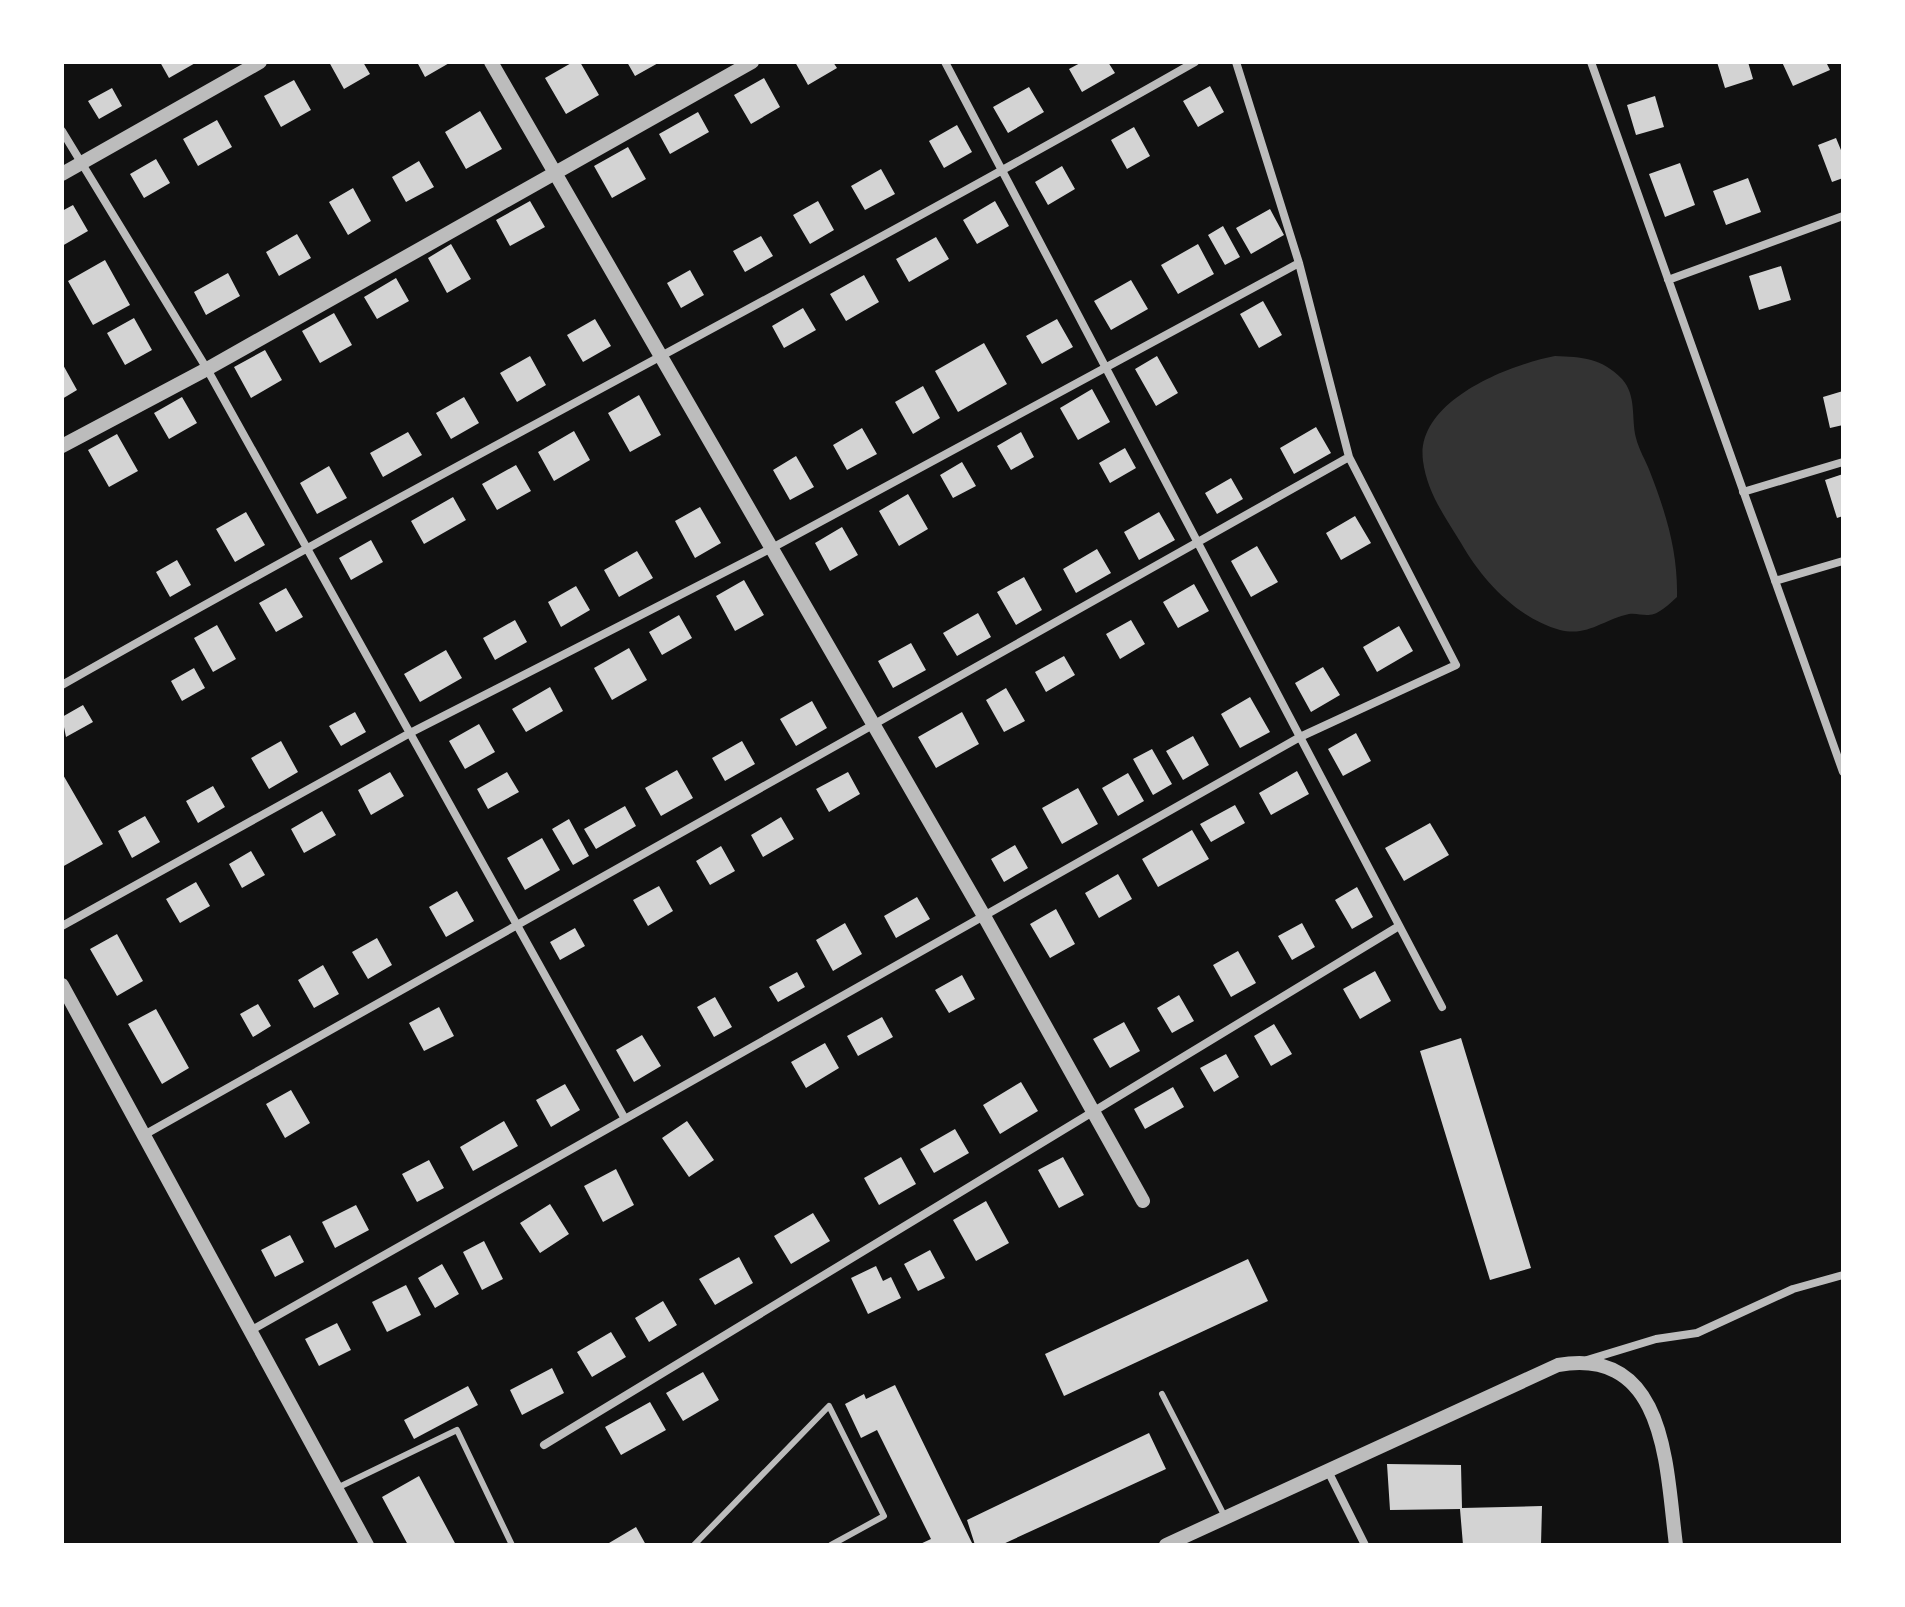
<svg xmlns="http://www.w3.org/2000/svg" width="1905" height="1607" viewBox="0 0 1905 1607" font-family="Bitter,serif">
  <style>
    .water { fill: #333 }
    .building { fill: #d3d3d3 }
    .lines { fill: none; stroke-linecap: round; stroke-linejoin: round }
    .service { stroke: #bcbcbc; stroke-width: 6 }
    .minor { stroke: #bcbcbc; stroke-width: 8 }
    .tertiary { stroke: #bcbcbc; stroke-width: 14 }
  </style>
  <rect width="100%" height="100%" fill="#111"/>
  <path class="water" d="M1555,356c27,1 47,2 67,23 15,17 9,39 14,59 3,12 10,23 14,34 16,41 28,80 27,125 -8,7 -19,19 -30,18 -6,0 -12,-2 -18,-1 -25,5 -41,23 -69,16 -43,-12 -78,-50 -99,-87 -16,-26 -34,-51 -38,-82 -8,-60 86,-96 132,-105z"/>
  <path class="building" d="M160,62h37l-28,16z
    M329,62h34l7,12 -26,15z
    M417,62h34l-26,15z
    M573,62h7l19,33 -33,19 -21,-36z
    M627,62h33l-25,14z
    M795,62h38l4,6 -29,17z
    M1082,62h26l7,11 -33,19 -13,-23z
    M1717,62h31l5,17 -28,9z
    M1782,62h44l4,8 -37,16z
    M764,78l16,29 -29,17 -17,-29z
    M294,80l17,30 -30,17 -17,-31z
    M1210,86l14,26 -26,15 -15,-26z
    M1029,87l15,25 -36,21 -15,-26z
    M112,88l10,18 -23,13 -11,-18z
    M1655,96l9,31 -28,8 -9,-30z
    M480,111l22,38 -36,20 -21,-37z
    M698,112l11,20 -39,22 -11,-20z
    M217,120l15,27 -34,19 -15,-27z
    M957,125l15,27 -28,16 -15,-27z
    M1134,127l16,29 -23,13 -16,-29z
    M1836,138l7,17v23l-11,4 -14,-37z
    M628,147l18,32 -34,19 -18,-32z
    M156,159l14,24 -26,15 -14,-24z
    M419,161l15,26 -28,15 -14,-25z
    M1680,163l15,42 -30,12 -16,-43z
    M1062,166l13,23 -27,16 -13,-23z
    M881,169l14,25 -30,16 -14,-24z
    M1748,178l13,34 -35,13 -13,-34z
    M353,188l18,33 -23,14 -19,-33z
    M530,201l15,26 -35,19 -14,-26z
    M818,201l16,29 -24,14 -17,-29z
    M995,201l14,25 -32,18 -14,-24z
    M73,205l15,26 -26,15v-35z
    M1270,209l14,26 -33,19 -15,-26z
    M1223,226l17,31 -15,8 -17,-30z
    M297,234l14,24 -32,18 -13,-24z
    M761,236l12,20 -28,16 -12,-21z
    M936,237l13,22 -40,23 -13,-23z
    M451,244l20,35 -24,14 -19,-35z
    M1198,244l16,30 -36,20 -17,-29z
    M105,260l25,45 -37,20 -25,-44z
    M1781,266l10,34 -32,10 -10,-34z
    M690,270l14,25 -23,13 -14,-25z
    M228,273l12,23 -34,19 -12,-23z
    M864,275l15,27 -33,19 -16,-27z
    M396,278l13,23 -32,18 -13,-22z
    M1131,280l17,29 -37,21 -17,-29z
    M1263,301l19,34 -23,13 -19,-34z
    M803,308l13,22 -32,18 -12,-22z
    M334,313l18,32 -32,18 -18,-32z
    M134,318l18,32 -27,15 -18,-32z
    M595,319l16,27 -28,16 -16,-27z
    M1057,319l16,28 -31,17 -16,-28z
    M984,343l23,41 -49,28 -23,-41z
    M265,350l17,30 -31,18 -17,-31z
    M530,356l16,29 -29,17 -17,-29z
    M1157,356l21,37 -22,13 -21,-37z
    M62,363l15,27 -15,9z
    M923,386l17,32 -27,16 -18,-32z
    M1092,389l18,33 -32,18 -18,-32z
    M1843,391v34l-13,3 -7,-31z
    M639,395l22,40 -31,17 -22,-39z
    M182,397l15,26 -28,16 -15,-26z
    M464,397l15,26 -28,16 -15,-26z
    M1316,427l15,26 -37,21 -14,-26z
    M862,428l15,26 -30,16 -14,-25z
    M574,431l16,29 -36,21 -16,-29z
    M408,432l14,23 -39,22 -13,-24z
    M1021,432l13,25 -23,13 -14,-24z
    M117,434l21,37 -29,16 -21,-37z
    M1125,448l11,20 -26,15 -11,-20z
    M796,456l18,31 -24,13 -17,-30z
    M962,462l14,24 -23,12 -13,-23z
    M516,465l15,26 -34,19 -15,-26z
    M329,466l18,32 -30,16 -17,-31z
    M1843,474v42l-6,2 -12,-38z
    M1231,478l12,21 -26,15 -12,-21z
    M908,494l20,35 -29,17 -20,-35z
    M453,497l13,23 -42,24 -13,-23z
    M700,507l21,36 -26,15 -20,-37z
    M246,512l19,33 -30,17 -19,-33z
    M1159,512l16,28 -36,20 -15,-28z
    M1355,516l16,27 -30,17 -15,-27z
    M842,527l16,28 -28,16 -15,-28z
    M371,540l12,22 -32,18 -12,-22z
    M1257,546l21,36 -27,15 -20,-36z
    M1097,549l14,24 -35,20 -13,-24z
    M637,551l16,27 -34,19 -15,-27z
    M177,560l14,25 -21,12 -14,-25z
    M1024,577l18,33 -26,15 -19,-33z
    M744,580l20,35 -29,16 -19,-35z
    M1194,584l15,27 -31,17 -15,-26z
    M576,586l14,24 -29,17 -13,-25z
    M286,588l17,29 -27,15 -17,-29z
    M978,613l13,24 -34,19 -14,-23z
    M679,615l13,23 -30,17 -13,-23z
    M515,620l12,22 -32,18 -12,-22z
    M1131,620l14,24 -25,15 -14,-25z
    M217,625l19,34 -23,13 -19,-34z
    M1399,626l14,25 -36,21 -14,-25z
    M911,643l15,27 -33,18 -15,-27z
    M629,648l18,32 -35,20 -18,-32z
    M446,650l16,28 -42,24 -16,-28z
    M1064,656l11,19 -29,17 -11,-20z
    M1323,667l17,28 -29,17 -16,-29z
    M194,668l11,20 -23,13 -11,-20z
    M550,687l13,24 -37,21 -14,-23z
    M1006,688l19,33 -21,11 -18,-32z
    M1250,697l20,35 -30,16 -19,-34z
    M812,701l15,27 -31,18 -16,-27z
    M83,705l10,17 -27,15 -4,-20z
    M355,712l11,20 -25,14 -12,-20z
    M962,712l17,32 -43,24 -18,-31z
    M479,724l16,28 -30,17 -16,-28z
    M1356,733l15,28 -28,15 -15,-27z
    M1193,736l16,29 -26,15 -17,-29z
    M281,741l17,31 -29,17 -18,-31z
    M742,741l13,23 -30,17 -13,-23z
    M1152,749l20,35 -19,11 -20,-36z
    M677,770l16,28 -32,18 -16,-28z
    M1297,771l12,23 -38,21 -12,-22z
    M390,772l14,24 -33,19 -13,-25z
    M507,772l12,20 -31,17 -11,-20z
    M848,772l12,22 -31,18 -13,-23z
    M62,773l41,71 -41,23z
    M1128,773l16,28 -26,15 -16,-28z
    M213,786l12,21 -27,16 -12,-22z
    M1078,788l20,36 -36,20 -20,-36z
    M1235,805l10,18 -34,19 -11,-18z
    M625,806l11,20 -40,23 -12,-20z
    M322,811l14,24 -32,18 -13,-24z
    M145,816l15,26 -28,16 -14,-27z
    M781,817l13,22 -31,18 -12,-22z
    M569,819l20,37 -16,9 -21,-36z
    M1430,823l19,32 -45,26 -19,-33z
    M1192,830l17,29 -51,28 -16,-28z
    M542,838l18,32 -35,20 -18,-32z
    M1015,845l13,23 -24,14 -13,-23z
    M721,846l14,25 -25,14 -14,-24z
    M251,851l14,24 -23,13 -13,-24z
    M1118,874l14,25 -33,19 -14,-25z
    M196,882l14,24 -30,17 -14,-24z
    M659,886l14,25 -25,15 -15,-26z
    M1357,887l16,30 -21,12 -17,-29z
    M457,891l17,30 -28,16 -17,-30z
    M917,897l13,22 -34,19 -12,-22z
    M1056,909l19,35 -25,14 -20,-34z
    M845,923l17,31 -29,17 -17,-31z
    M1302,923l13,24 -23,13 -14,-24z
    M575,928l10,18 -25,14 -10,-18z
    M117,934l26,47 -26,15 -27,-47z
    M377,938l15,27 -24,14 -16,-27z
    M1238,951l18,32 -25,14 -18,-32z
    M323,965l16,29 -25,14 -16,-28z
    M1375,971l16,30 -31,18 -17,-30z
    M797,972l8,15 -27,15 -9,-15z
    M962,975l13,24 -26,14 -14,-23z
    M1179,995l15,26 -22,12 -15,-25z
    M715,997l17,30 -18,10 -17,-30z
    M258,1004l13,22 -18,11 -13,-23z
    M439,1007l15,29 -30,15 -15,-28z
    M156,1009l33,59 -27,16 -34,-60z
    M882,1017l11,20 -35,19 -11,-20z
    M1124,1022l16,29 -30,17 -17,-29z
    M1274,1024l18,30 -21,12 -17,-30z
    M642,1035l19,31 -27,16 -18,-32z
    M1461,1038l70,230 -41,12 -70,-229z
    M825,1043l14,25 -33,20 -15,-26z
    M1226,1054l13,23 -25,15 -14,-24z
    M1021,1082l17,29 -38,23 -17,-29z
    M565,1084l15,26 -29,17 -15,-27z
    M1173,1087l11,20 -39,22 -11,-20z
    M291,1090l19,33 -25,15 -19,-34z
    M504,1121l14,25 -45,25 -13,-24z
    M687,1121l27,39 -25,17 -27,-39z
    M955,1129l14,24 -35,20 -14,-24z
    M901,1157l15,27 -37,21 -15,-27z
    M1063,1157l21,38 -25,13 -21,-38z
    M429,1160l15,28 -27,14 -15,-28z
    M616,1169l18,36 -31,17 -19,-36z
    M986,1201l23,42 -33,18 -23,-41z
    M550,1204l19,30 -29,19 -20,-30z
    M356,1205l13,25 -34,18 -13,-26z
    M813,1213l17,28 -39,23 -17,-28z
    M290,1235l14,27 -29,15 -14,-27z
    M484,1241l19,38 -21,11 -19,-38z
    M930,1250l15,28 -27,13 -14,-27z
    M739,1257l14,26 -38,22 -16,-26z
    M1248,1259l20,42 -204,95 -19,-42z
    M442,1264l17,30 -24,14 -17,-30z
    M876,1266l7,15 8,-4 10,21 -33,16 -17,-36z
    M406,1285l15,30 -34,17 -15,-30z
    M663,1301l14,24 -28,17 -14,-24z
    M337,1323l14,27 -32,16 -14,-27z
    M611,1332l15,25 -34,20 -15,-25z
    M552,1368l12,25 -42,22 -12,-25z
    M703,1372l16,28 -36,21 -17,-28z
    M895,1385l78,160h-55l13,-6 -54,-109 -16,8 -16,-34 19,-10 2,5z
    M468,1386l10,19 -64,34 -10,-19z
    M650,1402l16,28 -45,25 -16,-28z
    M1149,1433l17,36 -165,76h-26l-8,-25z
    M1387,1464l74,1 1,43 80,-2 -1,39h-78l-3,-36 -70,1z
    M419,1476l37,69h-48l-26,-48z
    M636,1527l10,18h-36l-1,-2z"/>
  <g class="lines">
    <path class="service" d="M1162,1394l63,123
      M337,1488l120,-58 55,115
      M694,1545l135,-139 55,110 -53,29"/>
    <path class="minor" d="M945,62l497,945
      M1591,62l252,710
      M62,131l145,238 418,750
      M1668,280l175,-64
      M1743,492l100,-30
      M1775,581l68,-20
      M62,685c375,-213 759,-410 1133,-623
      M62,926l348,-193 362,-185 527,-285
      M144,1135l1205,-678
      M250,1331l1050,-594 156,-72 -107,-208 -50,-194 -63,-201
      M1587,1360l69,-21 41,-6 96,-44 50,-14
      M544,1445l855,-519
      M1328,1471l37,74"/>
    <path class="tertiary" d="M491,62l493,854 159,285
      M62,174l198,-112
      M62,446l145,-77 545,-307
      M62,985l305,560
      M1166,1545l392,-180c110,-19 108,105 118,180"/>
  </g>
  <rect width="1905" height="1607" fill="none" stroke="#ffffff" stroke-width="128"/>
</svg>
